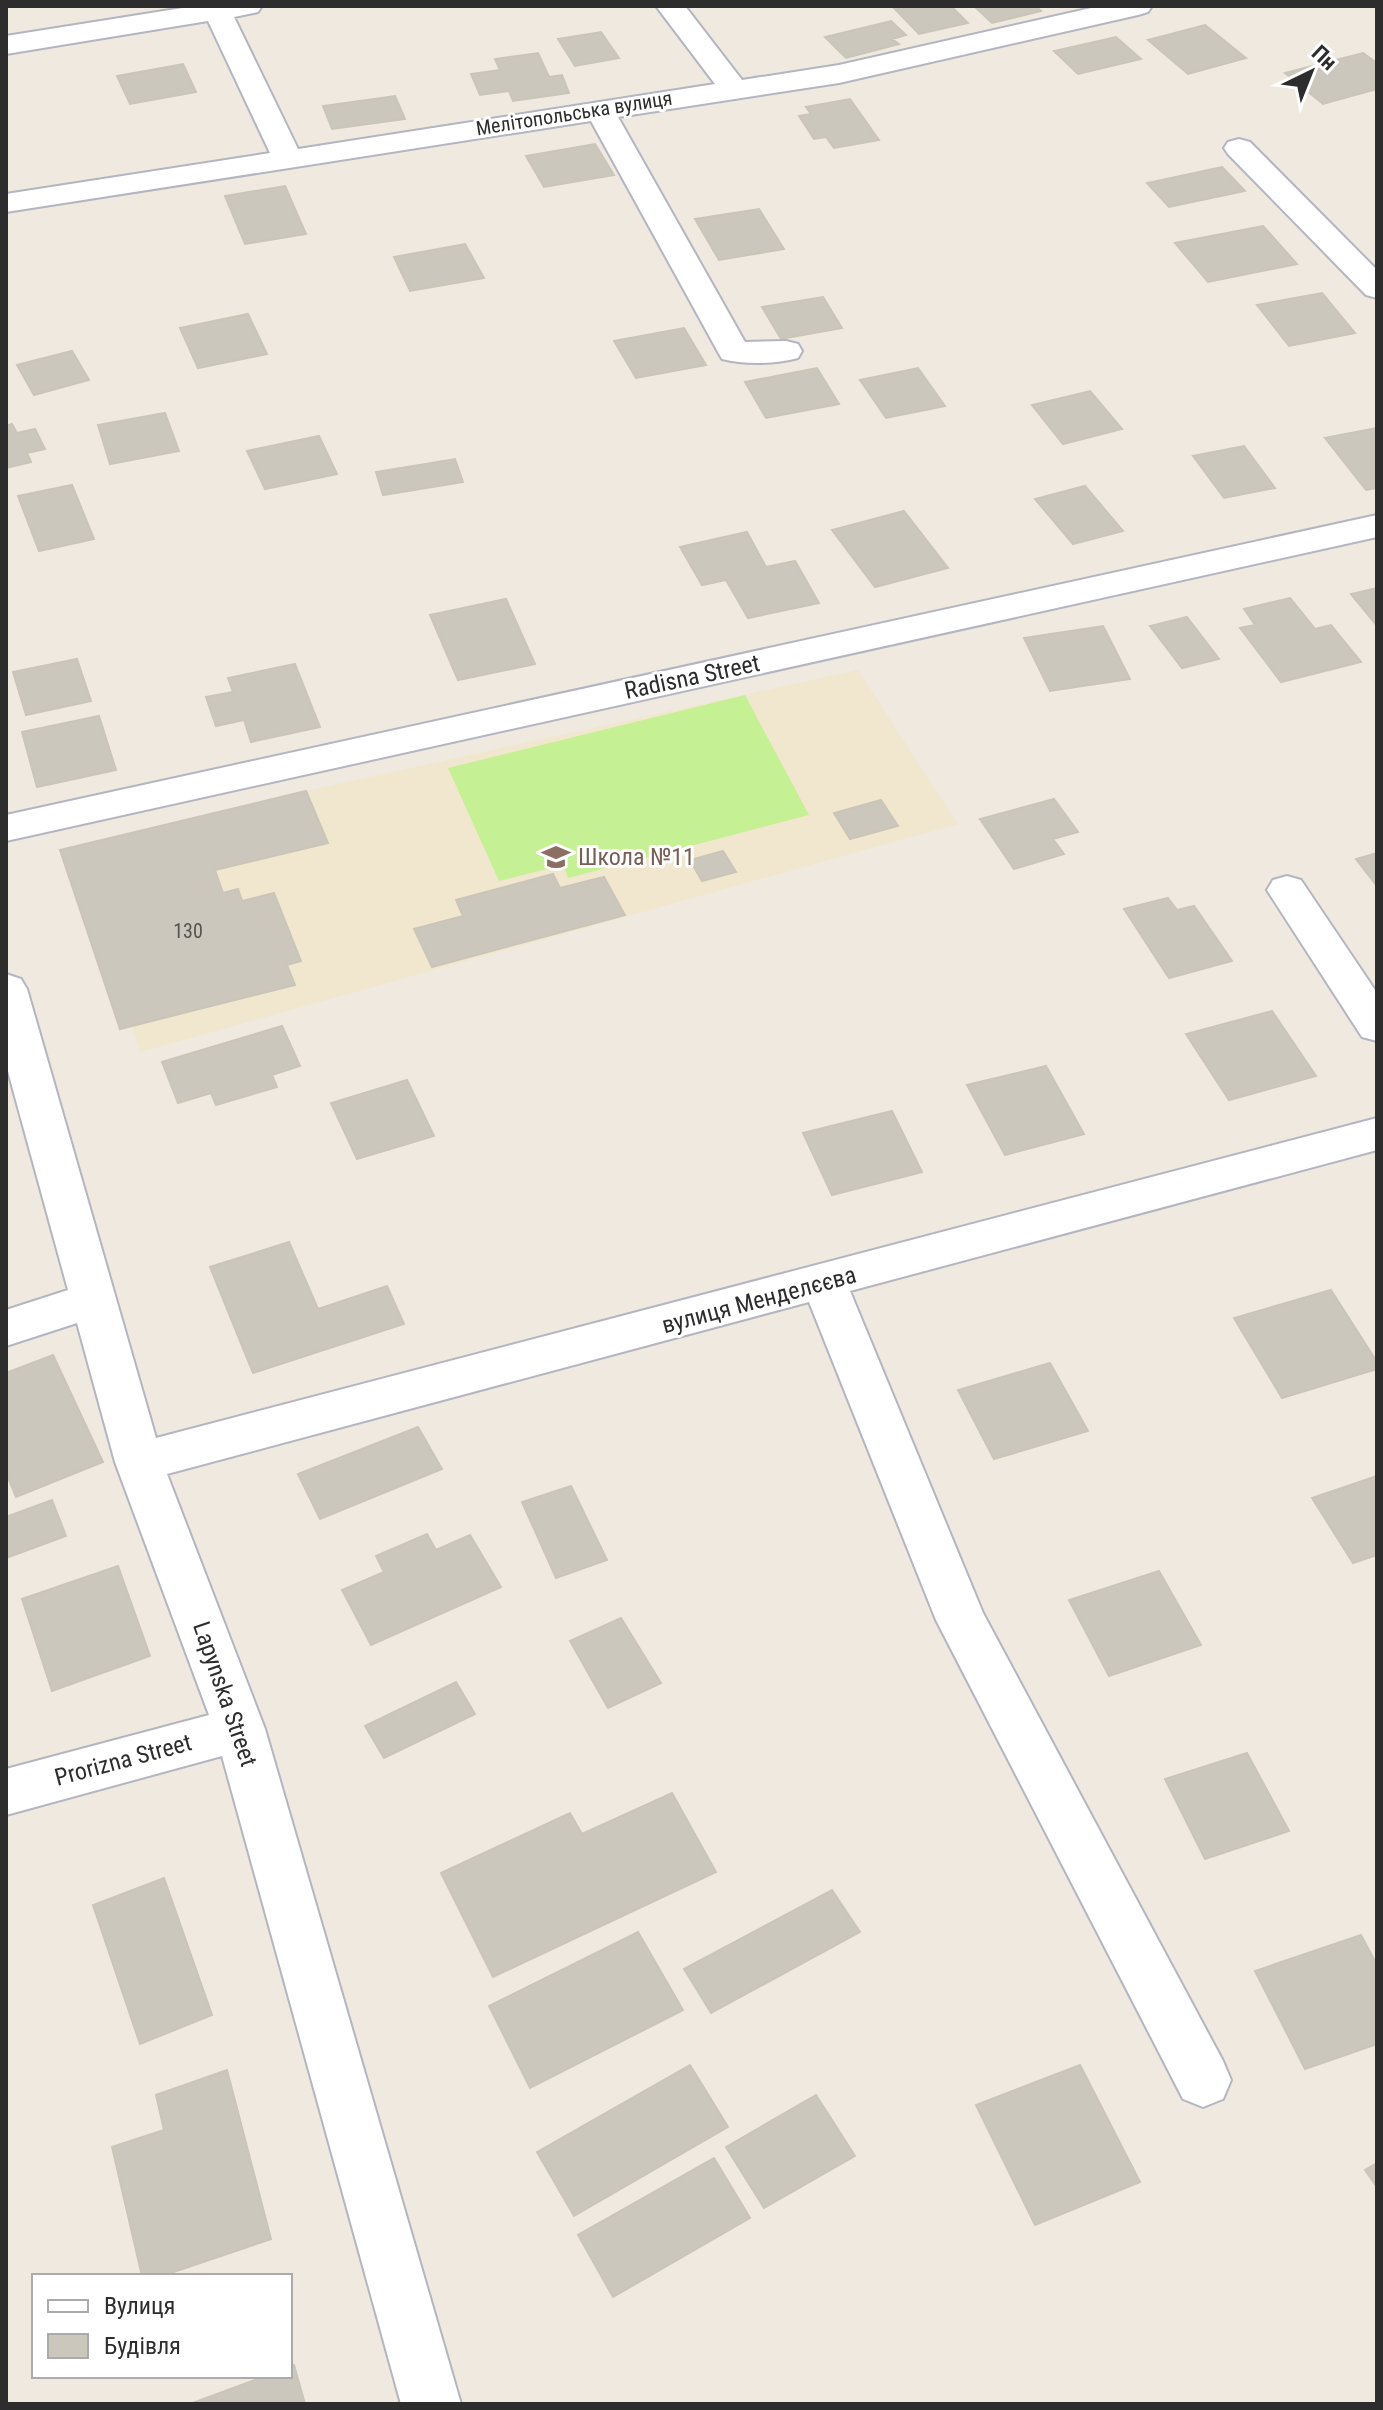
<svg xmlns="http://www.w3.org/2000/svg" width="1383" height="2410" viewBox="0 0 1383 2410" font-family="'Roboto Condensed',sans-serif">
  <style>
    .education { fill: #f1e7ce }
    .pitch { fill: #c6f094 }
    .building { fill: #cbc7bd; stroke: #cbc5b8; stroke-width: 2 }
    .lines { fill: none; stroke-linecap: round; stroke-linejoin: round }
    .minor-casing { stroke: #b3b5c1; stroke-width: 4 }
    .minor { fill: #fff; fill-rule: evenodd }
    .labels { text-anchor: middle; stroke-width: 6; stroke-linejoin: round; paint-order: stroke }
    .far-street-label { font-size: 20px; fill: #2d2d2d; stroke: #fff }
    .number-label { font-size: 20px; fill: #545451 }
    .street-label { font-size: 24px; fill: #2d2d2d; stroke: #fff }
    .education-label { font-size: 24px; fill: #785e54; stroke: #fff; text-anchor: start }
  </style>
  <rect width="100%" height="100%" fill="#efe9df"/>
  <path class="education" d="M858,670l100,154 -818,228 -8,-26 163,-41 -8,-20 14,-4 -26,-68 -33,8 -4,-12 -15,4 -8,-23 113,-27 -22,-52z"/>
  <path class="pitch" d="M745,695l64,120 -241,63 -5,-13 -64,16 -51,-113z"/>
  <path class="building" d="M892,6h59l17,17 -49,11z
    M974,6h62l5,5 -49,12z
    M891,21l15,14 -14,4 7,5 -53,14 -21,-21z
    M1205,25l41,33 -58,16 -40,-34z
    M601,32l18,26 -44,8 -17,-27z
    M1116,37l25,22 -63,15 -24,-23z
    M538,53l11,24 13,-2 7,18 -56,8 -4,-10 -29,4 -9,-21 29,-4 -5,-11z
    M1363,53l14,10v26l-54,15 -38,-31z
    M183,64l13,28 -66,12 -13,-28z
    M395,96l10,23 -73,10 -9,-23z
    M850,99l29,41 -45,8 -8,-11 -12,2 -15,-23 12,-2 -5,-7z
    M595,144l19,31 -70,12 -18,-31z
    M1222,167l23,24 -76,16 -22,-24z
    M285,186l21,48 -61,10 -20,-48z
    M759,209l25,40 -65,11 -24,-41z
    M1263,226l34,38 -89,18 -33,-39z
    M465,244l19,34 -74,13 -16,-34z
    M1322,293l33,40 -66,13 -32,-41z
    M823,297l19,31 -61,11 -19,-32z
    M248,314l19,40 -69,14 -18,-40z
    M684,328l22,37 -70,13 -22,-37z
    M72,351l17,29 -55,15 -17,-30z
    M817,368l22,36 -73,14 -21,-36z
    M918,368l27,38 -59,12 -26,-38z
    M1090,391l32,38 -59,15 -31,-39z
    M165,413l14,38 -69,13 -12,-39z
    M12,424l5,9 18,-4 10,20 -18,4 4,9 -25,6v-42z
    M1377,428v60l-11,2 -41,-52z
    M319,436l18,38 -72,15 -18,-38z
    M1244,446l31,42 -51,10 -31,-42z
    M455,459l8,23 -80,13 -7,-23z
    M72,485l22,54 -55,12 -21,-55z
    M1085,486l38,45 -50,13 -38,-45z
    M904,511l44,57 -73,19 -43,-57z
    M747,532l19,35 29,-6 24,42 -71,15 -22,-38 -24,5 -22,-38z
    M1377,588v38l-26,-32z
    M1290,598l25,31 16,-4 30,37 -80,20 -41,-54 15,-3 -11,-16z
    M506,599l29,65 -77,16 -28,-65z
    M1187,617l32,42 -37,9 -32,-42z
    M1103,626l27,53 -80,12 -26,-53z
    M77,659l14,42 -65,14 -13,-43z
    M295,664l25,63 -69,15 -7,-22 -28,6 -10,-29 27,-5 -5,-14z
    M99,716l17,54 -79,17 -15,-55z
    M306,791l22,52 -113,27 8,23 15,-4 4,12 32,-8 27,68 -14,4 8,20 -175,44 -60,-179z
    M1054,799l24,33 -25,7 11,15 -50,15 -34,-50z
    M881,800l17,26 -48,13 -16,-26z
    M723,851l13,21 -34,9 -12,-21z
    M1377,853v33l-21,-27z
    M553,874l7,14 44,-11 21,38 -193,52 -18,-38 49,-13 -7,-16z
    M1168,898l9,12 17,-4 38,55 -63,17 -45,-69z
    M1272,1011l44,65 -87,24 -43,-66z
    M282,1026l18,40 -28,9 5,12 -61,18 -5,-12 -33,10 -16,-41z
    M1046,1066l38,68 -79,21 -38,-70z
    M407,1080l27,56 -77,23 -26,-56z
    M892,1111l30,61 -90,23 -29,-62z
    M289,1242l29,67 69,-23 17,38 -151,49 -43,-106z
    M1331,1290l46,72v7l-95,29 -48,-80z
    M53,1355l50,107 -87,35 -10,-24v-100z
    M1050,1363l38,68 -94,28 -36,-69z
    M418,1427l24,42 -122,50 -22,-45z
    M1377,1476v79l-24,8 -41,-65z
    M571,1486l36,74 -51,18 -34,-76z
    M52,1500l14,36 -60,22v-41z
    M427,1534l9,16 34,-15 31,52 -130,58 -29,-55 42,-18 -8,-16z
    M118,1566l32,90 -98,35 -30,-92z
    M1159,1571l42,74 -92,31 -40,-76z
    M621,1618l40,65 -53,25 -38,-67z
    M456,1682l19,32 -91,44 -19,-32z
    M1247,1753l42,78 -84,28 -40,-80z
    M672,1793l44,79 -223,105 -52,-104 129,-60 12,21z
    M164,1878l48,137 -72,29 -47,-139z
    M832,1890l28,42 -149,81 -27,-44z
    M638,1932l45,78 -153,78 -41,-82z
    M1361,1935l16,30v79l-72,25 -50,-98z
    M690,2065l38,62 -154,89 -37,-64z
    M1080,2065l60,117 -105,43 -59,-120z
    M227,2070l44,169 -109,37h-20l-30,-129 52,-17 -8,-35z
    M816,2095l39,61 -91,52 -38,-61z
    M714,2158l36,60 -137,79 -35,-62z
    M1377,2163v24l-12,-17z
    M294,2365l11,39h-115l76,-28h24v-9z"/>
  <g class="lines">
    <defs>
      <path id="minor" d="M195,6h67l-4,6 -24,5 64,132 417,-65 -59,-78h29l57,74 97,-15 261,-59h52l-4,6 -10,3 -299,68 -221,34 127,225 41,-1 12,3 4,7 -4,7c-23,6 -53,7 -76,1l-4,-7 -127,-231 -585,91v-18l264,-41 -62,-132 -202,33v-18z
        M1239,139l11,3 127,128v28l-11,-3 -138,-141 -4,-6 4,-6z
        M1377,515v22l-1371,304v-26z
        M1287,876l14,4 76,113v48l-15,-4 -95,-147 6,-10z
        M6,974l15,5 6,10 129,449 1221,-320v32l-527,141 133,322 240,448 8,19 -8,19 -20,8 -20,-8 -247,-479 -127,-318 -642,172 98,255 196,675h-60l-179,-648 -216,59v-46l203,-54 -94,-253 -38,-139 -71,23v-36l62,-20 -62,-226z"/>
    </defs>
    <use href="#minor" class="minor-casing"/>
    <use href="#minor" class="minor"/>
  </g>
  <defs>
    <symbol id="school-bare" viewBox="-9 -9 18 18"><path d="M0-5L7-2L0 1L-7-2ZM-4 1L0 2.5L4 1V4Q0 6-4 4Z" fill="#8d6e63" stroke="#fff" stroke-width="2.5" paint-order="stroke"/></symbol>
  </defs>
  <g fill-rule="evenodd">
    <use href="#school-bare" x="536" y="837" width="40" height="40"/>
  </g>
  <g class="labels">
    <g class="far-street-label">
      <text transform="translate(574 113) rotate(-9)" y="7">Мелітопольська вулиця</text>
    </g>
    <g class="number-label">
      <text x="188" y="938">130</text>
    </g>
    <g class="street-label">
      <text transform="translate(692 677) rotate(-12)" y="8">Radisna Street</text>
      <text transform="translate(759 1300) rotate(-15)" y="8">вулиця Менделєєва</text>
      <text transform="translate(225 1694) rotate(71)" y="8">Lapynska Street</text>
      <text transform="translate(123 1760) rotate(-15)" y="8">Prorizna Street</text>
    </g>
    <g class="education-label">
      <text x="578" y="865">Школа №11</text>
    </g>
  </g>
  <rect width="1383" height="2410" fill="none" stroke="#2d2d2d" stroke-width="16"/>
  <rect x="32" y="2274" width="260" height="104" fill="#ffffff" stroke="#ababab" stroke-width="2"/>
  <rect x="48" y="2300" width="40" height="12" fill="#ffffff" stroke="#ababab" stroke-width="2"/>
  <text x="104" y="2314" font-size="24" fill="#2d2d2d">Вулиця</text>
  <rect x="48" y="2334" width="40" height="24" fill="#cbc7bd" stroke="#ababab" stroke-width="2"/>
  <text x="104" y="2354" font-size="24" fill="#2d2d2d">Будівля</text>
  <g transform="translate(1311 72) rotate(43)" stroke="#ffffff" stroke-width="6" paint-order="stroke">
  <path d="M0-6L14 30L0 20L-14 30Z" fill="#2d2d2d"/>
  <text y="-12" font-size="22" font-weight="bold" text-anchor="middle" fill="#2d2d2d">Пн</text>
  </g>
</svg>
